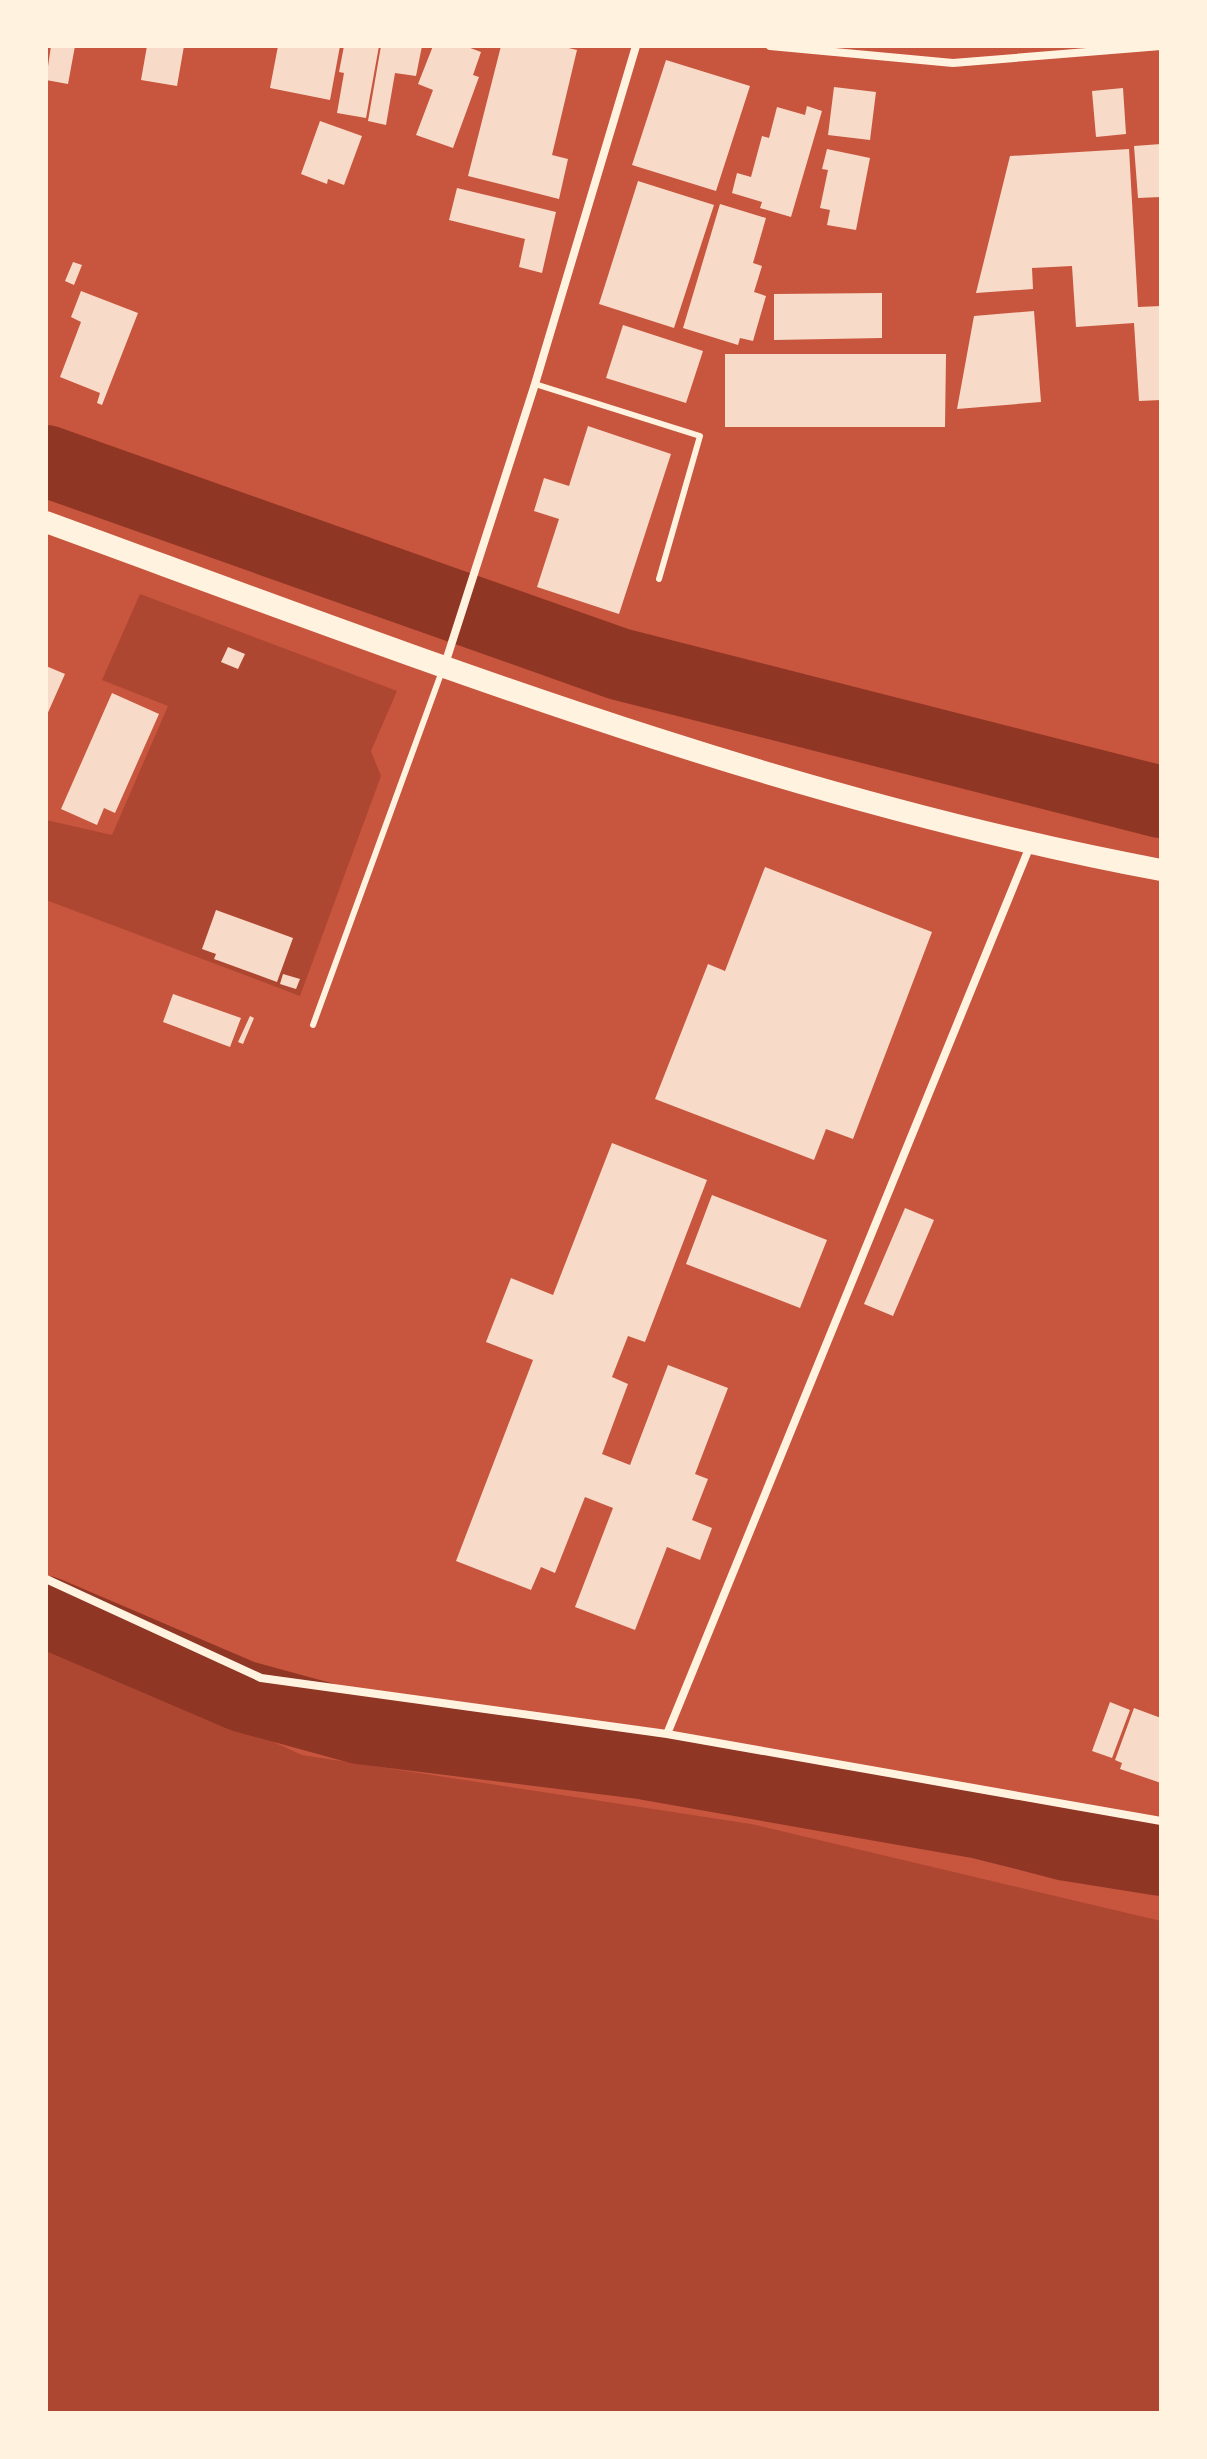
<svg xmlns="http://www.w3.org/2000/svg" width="1207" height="2459" viewBox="0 0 1207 2459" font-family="'Golos Text',sans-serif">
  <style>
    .green { fill: #ae4732 }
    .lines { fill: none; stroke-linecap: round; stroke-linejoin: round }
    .river { stroke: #8f3625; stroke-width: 72 }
    .building { fill: #f7dbc8 }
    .service { stroke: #fff3e0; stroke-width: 6 }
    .minor { stroke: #fff3e0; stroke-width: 8 }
    .trunk { stroke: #fff3e0; stroke-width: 22 }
  </style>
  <rect width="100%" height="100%" fill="#c8553d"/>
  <path class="green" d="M140,594l257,97 -26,60 10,25 -81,220 -254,-96v-80l66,15 56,-129 -66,-26z
    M46,1638l256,117 449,69 410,97v492h-1115z"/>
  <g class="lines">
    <path class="river" d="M46,461l573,203 542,138
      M46,1612l196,84 117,32 282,35 340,60 86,22 94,15"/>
  </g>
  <path class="building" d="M51,46h24l-7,38 -22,-4z
    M147,46h37l-7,40 -36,-6z
    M278,46h62l-10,54 -60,-12z
    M344,46h35l-13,72 -29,-5 7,-40 -5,-1z
    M381,46h41l-6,30 -21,-3 -9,52 -18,-4z
    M433,46h32l16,6 -8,23 6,2 -26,71 -37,-13 17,-45 -15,-6z
    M501,46h59l17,4 -25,105 16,4 -9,40 -91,-23z
    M666,60l84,26 -34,105 -84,-26z
    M834,87l42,5 -6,48 -42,-5z
    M1123,88l3,46 -30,3 -4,-46z
    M807,106l15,5 -31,106 -31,-9 2,-6 -30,-9 5,-20 14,4 11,-41 7,2 8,-31 28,8z
    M320,121l42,15 -18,49 -16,-6 -1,5 -26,-10z
    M1161,144v53l-23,1 -4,-52z
    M827,149l43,9 -14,72 -29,-5 3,-15 -10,-2 8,-38 -6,-1z
    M1129,149l9,158 23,-1v94l-22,1 -5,-78 -58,4 -4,-61 -40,2 1,21 -57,4 34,-137z
    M638,181l76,24 -40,123 -75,-24z
    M457,188l99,24 -14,61 -23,-6 6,-28 -76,-19z
    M720,204l46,14 -13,45 9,3 -8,26 12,4 -13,45 -13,-3 -2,7 -55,-17z
    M73,262l9,3 -8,20 -9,-4z
    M81,291l57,22 -36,92 -5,-2 3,-10 -40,-16 21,-55 -10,-5z
    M882,293v45l-108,2v-46z
    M1034,311l7,91 -84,7 17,-93z
    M623,325l80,26 -17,52 -80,-25z
    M725,354h221l-1,73h-220z
    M588,426l83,28 -52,160 -82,-27 22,-68 -25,-8 10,-33 25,8z
    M228,647l17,7 -7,15 -17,-7z
    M46,666l19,8 -19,43z
    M112,693l47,21 -44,99 -11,-5 -7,17 -36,-16z
    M765,867l167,65 -79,207 -27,-10 -12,31 -159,-61 53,-135 17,7z
    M216,910l77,28 -16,44 -63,-23 2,-5 -14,-5z
    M283,974l17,5 -4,10 -16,-5z
    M173,994l68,24 -11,29 -67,-25z
    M250,1016l4,2 -11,26 -5,-2z
    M612,1143l95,37 -62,162 -17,-6 -16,41 16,7 -26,70 28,11 38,-100 60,23 -33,86 13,5 -16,41 20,8 -12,32 -33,-13 -32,83 -60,-23 38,-99 -28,-11 -30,76 -14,-6 -10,23 -75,-29 77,-201 -47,-18 25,-64 42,17z
    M712,1195l115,45 -27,68 -114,-44z
    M905,1208l29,12 -41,96 -29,-12z
    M1110,1702l20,8 -18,48 -20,-7z
    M1134,1708l27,10v65l-41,-14 2,-6 -7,-3z"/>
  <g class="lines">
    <path class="service" d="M535,384l165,52 -41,143
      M313,1025l129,-354"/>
    <path class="minor" d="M770,46l183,17 208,-17
      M445,664l90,-280 101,-338
      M46,1579l215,99 406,56 494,87
      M667,1734l363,-888"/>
    <path class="trunk" d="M46,522c367,134 730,276 1115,348"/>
  </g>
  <rect width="1207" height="2459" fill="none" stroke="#fff3e0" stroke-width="96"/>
</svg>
